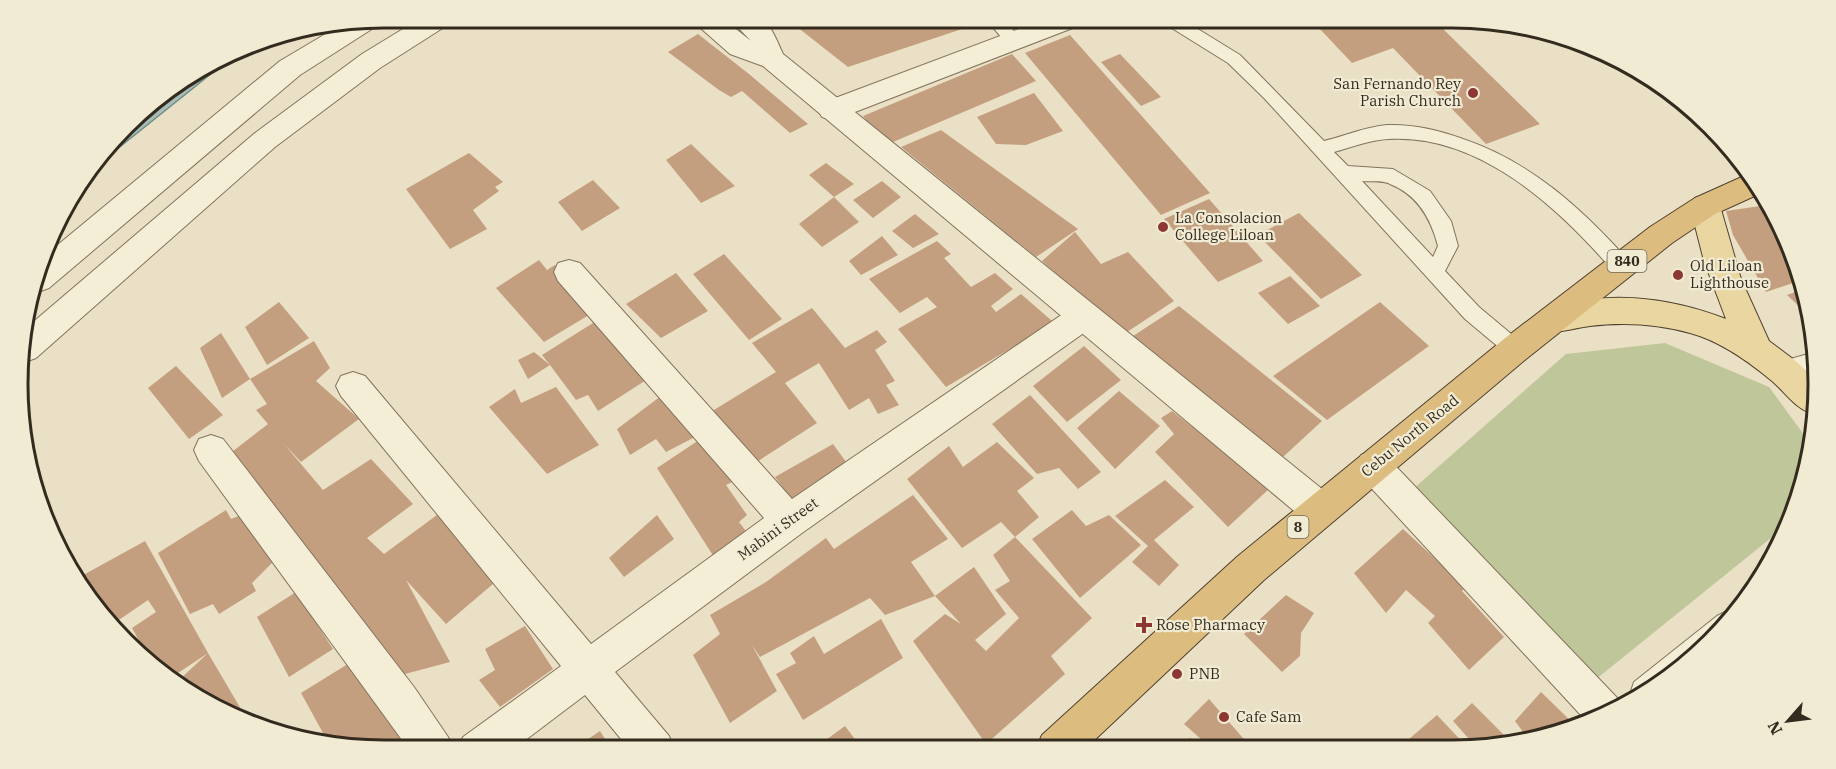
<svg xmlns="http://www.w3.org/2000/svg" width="1836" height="769" viewBox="0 0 1836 769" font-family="'IBM Plex Serif',serif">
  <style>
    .green { fill: #bfc79a }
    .water { fill: #a6bdb8; stroke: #6e8b85; stroke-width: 1.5 }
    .building { fill: #c49f7f }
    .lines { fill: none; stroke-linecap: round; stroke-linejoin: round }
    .service-casing { stroke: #83735d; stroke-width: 2 }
    .minor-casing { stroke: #83735d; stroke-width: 2 }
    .tertiary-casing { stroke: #83735d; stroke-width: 2 }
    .primary-casing { stroke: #514131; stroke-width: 2 }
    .trunk-casing { stroke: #514131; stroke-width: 2 }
    .service { fill: #f5eed7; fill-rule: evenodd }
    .minor { fill: #f5eed7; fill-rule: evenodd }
    .tertiary { fill: #f5eed7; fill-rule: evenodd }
    .primary { fill: #e9d6a0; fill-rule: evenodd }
    .trunk { fill: #ddbd7f; fill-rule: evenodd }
    .poi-dot { fill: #8c3733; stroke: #f2ebd4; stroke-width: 2 }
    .labels { text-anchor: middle; stroke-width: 4.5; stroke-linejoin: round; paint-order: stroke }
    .shield { fill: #f2ebd4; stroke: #6d6555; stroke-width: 1.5 }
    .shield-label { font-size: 14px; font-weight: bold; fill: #342b1f }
    .poi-label { font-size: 15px; fill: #342b1f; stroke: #f2ebd4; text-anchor: start }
    .street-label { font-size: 15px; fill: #342b1f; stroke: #f2ebd4 }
    .rim { fill: none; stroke: #342b1f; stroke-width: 3 }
  </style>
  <rect width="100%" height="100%" fill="#eae0c5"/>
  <path class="green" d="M1665,343l104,44 38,52 -9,64 -11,22 -192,155 -183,-190 154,-136z"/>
  <path class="water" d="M266,38l-49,31 -121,97 47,-57z"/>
  <path class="building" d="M799,18h158l8,10 -117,39 -56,-44z
    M1348,18l113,1 -20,8 99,97 -54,20 -93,-96 -41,15 -33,-35z
    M698,34l51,40 59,50 -18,9 -48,-42 -11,6 -12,-7 -51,-38z
    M1070,35l140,158 -49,22 -136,-162z
    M1012,54l24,27 -150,64 -23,-29z
    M1120,54l41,43 -20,9 -40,-44z
    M1034,93l29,38 -37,14 -30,-1 -19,-27z
    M941,130l137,99 -42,28 -135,-110z
    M691,144l28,27 16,15 -34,17 -35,-43z
    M469,153l34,29 -8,5 4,4 -26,19 14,19 -37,20 -44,-60z
    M826,163l28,21 -20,13 25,25 -37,25 -23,-23 35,-27 -25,-22z
    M593,180l27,28 -38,23 -24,-29z
    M882,181l19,16 -28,21 -20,-18z
    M1209,199l54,62 -45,21 -54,-63z
    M1767,205l13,18 6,23 -2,1 12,35 -30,10 -33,-57 -7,-24z
    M1299,213l63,62 -41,24 -63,-64z
    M915,214l24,20 -26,14 -21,-17z
    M1075,232l26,32 27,-12 46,49 -50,33 -82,-73z
    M882,236l16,19 -37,20 -12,-14z
    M937,241l14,13 -7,4 27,29 24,-14 18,16 -22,17 5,6 25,-18 38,33 -30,20 -6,-6 -77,46 -48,-58 39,-22 -10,-10 -27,16 -31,-34z
    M724,254l58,65 -33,21 -56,-66z
    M539,260l8,10 8,-5 24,27 10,23 -45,27 -48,-54z
    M676,273l32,38 -47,27 -35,-34z
    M1290,276l30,30 -32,18 -30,-31z
    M1798,291l6,20 -17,-16z
    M279,302l30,36 -42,27 -22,-38z
    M1380,302l49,44 -102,74 -54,-44z
    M1179,306l143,115 -39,36 -150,-121z
    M812,308l33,40 32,-18 10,12 -12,8 20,31 -9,4 13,20 -21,9 -9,-16 -20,12 -30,-47 -34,20 32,40 -68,44 -40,-54 67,-41 -24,-29z
    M601,318l53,57 -56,36 -10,-16 -12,5 -26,-35 -22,14 -10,-19 16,-8 16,13 -8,-10z
    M221,333l29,46 -28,19 -22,-50z
    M314,341l16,27 -14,13 43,38 -58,43 -17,-18 39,46 48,-31 42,45 -46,34 17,16 57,-42 59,66 -54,46 -40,-44 44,82 -60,16 -162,-223 40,-31 -12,-14 11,-6 -17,-25z
    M1084,346l37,34 -54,42 -34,-36z
    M176,366l47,49 -34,24 -41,-51z
    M556,387l43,58 -52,29 -58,-67 26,-18 6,14z
    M1119,391l41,35 -45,43 -38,-41z
    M665,393l30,44 -29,15 -10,-13 -26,16 -13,-26z
    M1030,395l71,77 -23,17 -19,-21 -22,6 -45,-50z
    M1172,411l98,77 -42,39 -73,-75 19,-18 -13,-16z
    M705,436l29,45 -8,4 21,30 -8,7 13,17 -38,18 -57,-89z
    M997,442l37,36 -17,13 22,26 -24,20 -14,-15 -39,26 -55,-69 42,-33 14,21z
    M833,444l19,26 -55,37 -22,-30z
    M1165,480l29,27 -40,33 25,25 -20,21 -27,-24 16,-16 -33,-30z
    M913,495l35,44 -37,23 24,34 -50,19 -15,-17 -110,59 -8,-12 25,46 -47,32 -37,-68 27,-21 -10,-19 56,-33 60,-44 8,11z
    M226,510l5,9 13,-5 31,46 -23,23 4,8 -37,23 -6,-10 -23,10 -32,-61z
    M1072,510l14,16 23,-11 32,30 -61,53 -48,-59z
    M657,515l17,24 -50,38 -15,-19z
    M1403,529l63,58 -4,4 42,46 -35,33 -41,-47 7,-7 -29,-26 -20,23 -32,-40z
    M1015,537l77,81 -41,38 14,18 -79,70 -73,-103 32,-27 16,10 -26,-28 39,-29 32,47 -31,26 11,11 33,-33 -24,-28 15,-9 -17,-26z
    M145,541l63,112 40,68 -70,-40 30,-28 -36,24 -19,-11 -21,-38 24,-16 -8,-12 -35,24 -37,-45z
    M296,592l37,57 -44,28 -32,-60z
    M1286,595l28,18 -13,20 -1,23 -18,16 -38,-38z
    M881,619l22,39 -100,62 -27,-46 20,-11 -6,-10 24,-17 10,18z
    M525,626l28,43 -53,38 -21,-27 16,-10 -10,-21z
    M359,657l49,87 -10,7 -70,-9 -27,-49z
    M1541,692l36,35 -48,13 -14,-19z
    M1209,699l40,46 -4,4h-33l-28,-25z
    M1472,703l41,41 -13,4h-23l-24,-27z
    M1437,715l31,33h-47l-12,-9z
    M845,726l18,24h-51z
    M600,731l12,19h-40z
    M1190,738l13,11h-34z"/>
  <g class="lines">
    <defs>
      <path id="service" d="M985,18h18l18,22 -2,4h-12z
        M1160,18h20l60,37 84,86c21,-5 41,-14 63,-16 26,-1 52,5 76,14 68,23 118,69 165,121l3,6 -3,6 -7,2 -7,-2c-55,-64 -135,-139 -226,-133 -18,1 -36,8 -54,13l14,14 45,3 37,22 21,30 7,25 -13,25 34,36 43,36 3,6 -3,6 -7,3 -7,-3 -43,-36 -201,-221 -36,-35 -66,-41zM1362,181c8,1 21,-1 28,3 28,11 41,35 48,62l-5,11z
        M1815,352l1,17 -33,9 -7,-3 -3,-6 3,-6z
        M1725,612l7,3 -39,45 -60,37 -2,-6 3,-9 83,-66z"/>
      <path id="minor" d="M421,18h32l-4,6 -69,44 -105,79 -239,211 -11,4v-33l230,-196 107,-79z
        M1048,18h39l-4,6 -241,93 -10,3 -10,-3 -4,-7 4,-7z
        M378,19l-3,8 -75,48 -251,213 -11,4 -4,-2 14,-37 232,-192 59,-35z
        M569,260l11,3 212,236 281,-192 11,-4 11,4 5,9 -5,9 -293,208 -187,139 54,64 6,14h-45l-45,-55 -74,56h-54l6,-14 98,-71 -220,-270 -5,-10 5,-10 12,-4 12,4 226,268 173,-126 -206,-237 -4,-9 4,-9z
        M211,435l12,4 191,248 34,50 6,14h-44l-211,-290 -5,-11 5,-11z
        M1373,450l12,5 238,249 -34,20 -228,-247 -5,-11 5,-11z"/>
      <path id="tertiary" d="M692,18h30l29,23 -22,-23c39,0 38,0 54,36l549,443 5,12 -5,12 -13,4 -13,-4 -543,-455 -33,-12 -34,-30z"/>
      <path id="primary" d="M1705,195l10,3 5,8 21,73 28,62 28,21 18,18 -5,33c-16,-6 -25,-21 -38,-32 -24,-20 -52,-40 -82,-48 -32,-9 -67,-11 -100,-7 -18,2 -32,9 -49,3l-5,-9 5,-9c61,-22 126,-15 185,8l-22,-58 -14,-55 5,-8z"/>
      <path id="trunk" d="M1744,176l15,18 -44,20 -43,29 -146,116 -262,221 -179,169h-49l6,-14 196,-179 266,-217 146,-112 45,-29z"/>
    </defs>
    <use href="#service" class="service-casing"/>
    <use href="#minor" class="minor-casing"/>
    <use href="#tertiary" class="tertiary-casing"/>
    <use href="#primary" class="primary-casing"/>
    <use href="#trunk" class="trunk-casing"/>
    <use href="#service" class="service"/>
    <use href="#minor" class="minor"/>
    <use href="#tertiary" class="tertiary"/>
    <use href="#primary" class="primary"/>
    <use href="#trunk" class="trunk"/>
  </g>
  <g class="poi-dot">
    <circle cx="1473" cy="93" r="6"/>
    <circle cx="1163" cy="227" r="6"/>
    <circle cx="1678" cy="275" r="6"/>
    <path d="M1141 616h6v6h6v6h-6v6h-6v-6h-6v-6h6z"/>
    <circle cx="1177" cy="674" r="6"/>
    <circle cx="1224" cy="717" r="6"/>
  </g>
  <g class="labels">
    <g class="shield">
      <rect x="1607.5" y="250" width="39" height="22" rx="4.5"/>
      <rect x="1287.5" y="516" width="21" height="22" rx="4.5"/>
    </g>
    <g class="shield-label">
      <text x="1627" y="266">840</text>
      <text x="1298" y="532">8</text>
    </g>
    <g class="poi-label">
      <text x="1461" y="89" text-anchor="end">San Fernando Rey<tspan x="1461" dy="17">Parish Church</tspan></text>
      <text x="1175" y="223">La Consolacion<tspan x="1175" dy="17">College Liloan</tspan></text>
      <text x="1690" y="271">Old Liloan<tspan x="1690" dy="17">Lighthouse</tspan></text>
      <text x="1156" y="630">Rose Pharmacy</text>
      <text x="1189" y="679">PNB</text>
      <text x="1236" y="722">Cafe Sam</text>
    </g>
    <g class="street-label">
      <text transform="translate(1410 436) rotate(-39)" y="5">Cebu North Road</text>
      <text transform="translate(778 529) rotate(-36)" y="5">Mabini Street</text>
    </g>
  </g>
  <path d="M0 0H1836V769H0ZM384 28H1452A356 356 0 0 1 1808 384V384A356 356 0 0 1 1452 740H384A356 356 0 0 1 28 384V384A356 356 0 0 1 384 28Z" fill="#f2ebd4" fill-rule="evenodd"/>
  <path class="rim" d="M384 28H1452A356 356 0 0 1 1808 384V384A356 356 0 0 1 1452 740H384A356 356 0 0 1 28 384V384A356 356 0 0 1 384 28Z"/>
  <g transform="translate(1788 721) rotate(242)" stroke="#f2ebd4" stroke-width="4.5" paint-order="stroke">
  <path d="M0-4.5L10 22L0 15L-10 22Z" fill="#342b1f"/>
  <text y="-9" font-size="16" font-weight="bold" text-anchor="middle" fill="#342b1f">N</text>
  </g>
</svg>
